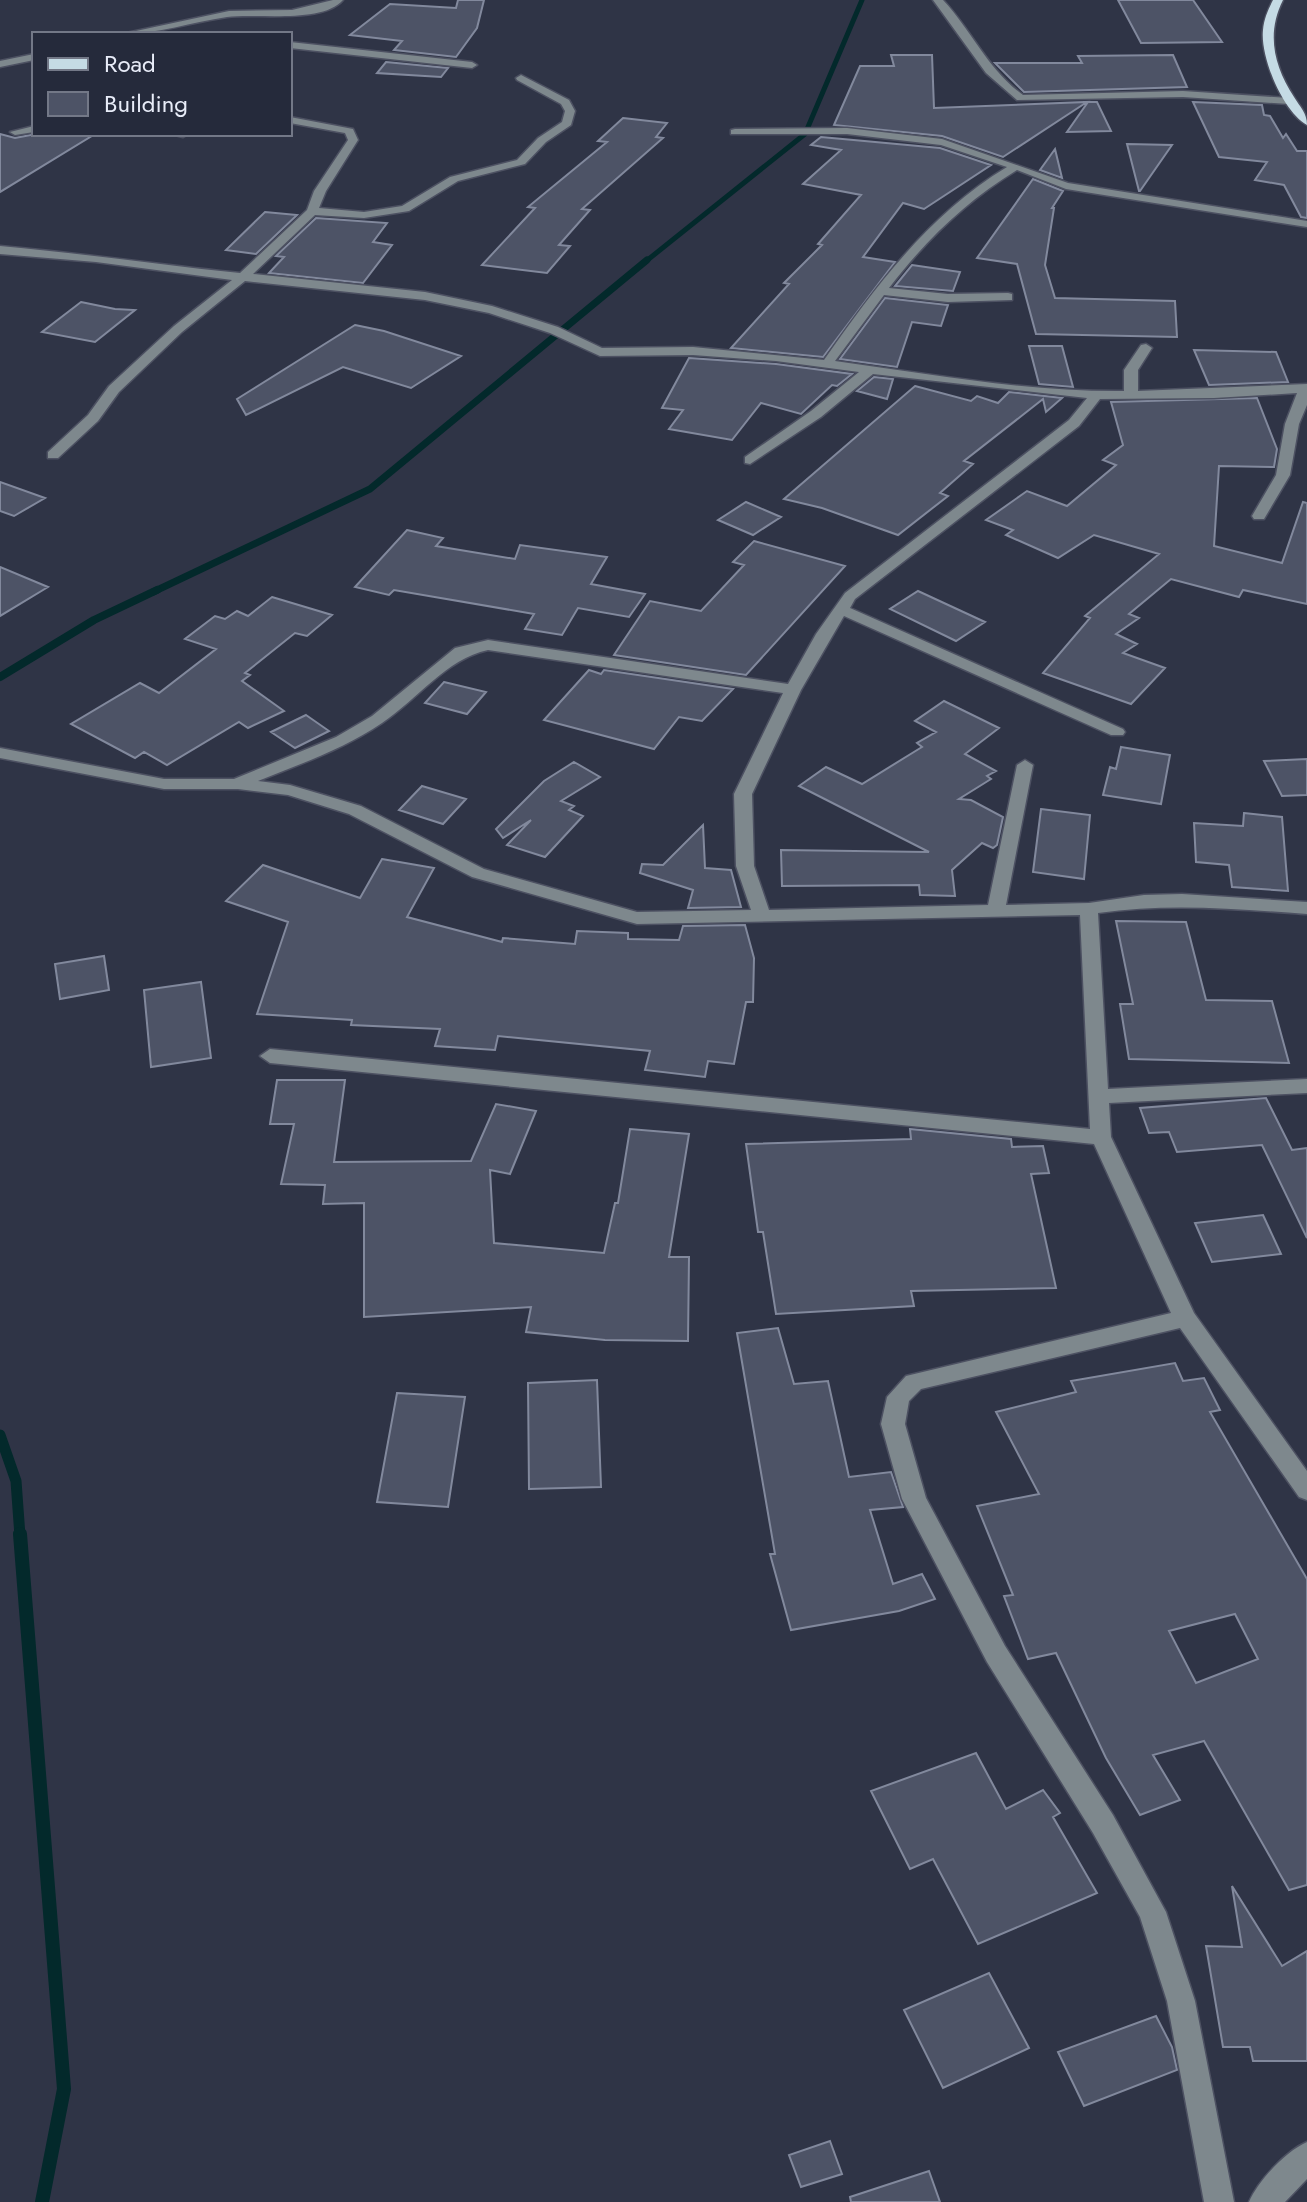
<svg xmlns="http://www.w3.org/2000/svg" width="1307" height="2202" viewBox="0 0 1307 2202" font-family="Jost,sans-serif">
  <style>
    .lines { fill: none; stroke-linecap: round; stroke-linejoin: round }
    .stream-far4 { stroke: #03292b; stroke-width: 5 }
    .stream-far3 { stroke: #03292b; stroke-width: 7 }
    .stream-far2 { stroke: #03292b; stroke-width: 8 }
    .stream-far1 { stroke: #03292b; stroke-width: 11 }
    .stream { stroke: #03292b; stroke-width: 14 }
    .building { fill: #4d5366; stroke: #82899d; stroke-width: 2; fill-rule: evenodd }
    .minor-casing { stroke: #4d5162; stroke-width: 3 }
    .major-casing { stroke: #4d5162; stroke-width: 3 }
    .minor { fill: #7e888d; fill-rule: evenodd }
    .major { fill: #c5dbe5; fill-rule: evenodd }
  </style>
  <rect width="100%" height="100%" fill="#2f3446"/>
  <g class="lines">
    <path class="stream-far4" d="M645,262l160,-128 57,-134"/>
    <path class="stream-far3" d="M153,592l217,-103 277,-229"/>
    <path class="stream-far2" d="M0,677l94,-57 63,-30"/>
    <path class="stream-far1" d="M0,1435l16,46 4,55"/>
    <path class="stream" d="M20,1534l44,555 -22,113"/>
  </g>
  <path class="building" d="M458,0h26l-7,28 -21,29 -62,-7 8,-9 -52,-6 40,-31 66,4z
    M1118,0h75l29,42 -81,1z
    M891,55h41l2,53 153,-6 -84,55 -61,-21 -108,-11 26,-59h34z
    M1173,55l14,32 -163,5 -29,-29h87l-4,-7z
    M386,62l62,6 -7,9 -64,-4z
    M1088,102h9l14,29 -44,1z
    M1193,102l69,3 2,10 6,1 13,22 3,-4 11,17h10v67l-6,-1 -17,-32 -29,-5 12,-18 -48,-5z
    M623,118l44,5 -11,14 7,1 -81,71 8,1 -31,35 11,1 -23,27 -65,-8 53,-57 -7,-1 79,-65 -9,-1z
    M0,134l15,4 21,-4h59l-95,58z
    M821,137l119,11 51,17 -67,44 -21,-6 -40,54 32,5 -72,95 -92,-9 58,-64 -5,-1 38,-38 -4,-1 43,-49 -58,-11 38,-34 -30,-5z
    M1127,144l45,1 -32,46h-1z
    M1055,149l7,29 -22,-8z
    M1033,179l30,12 -11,17h2l-9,57 10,33 120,3 2,36 -141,-3 -19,-70 -40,-6z
    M265,212l32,3 -41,39 -30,-4z
    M316,218l71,5 -14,19 19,3 -29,38 -94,-10 15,-16 -8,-1z
    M912,265l48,7 -7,19 -58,-5z
    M885,298l63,7 -7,21 -29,-4 -15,45 -57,-8z
    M81,302l34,7 20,1 -40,32 -53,-10z
    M355,325l29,6 77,25 -50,32 -68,-21 -97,48 -9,-16z
    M1029,346h33l11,41 -34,-3z
    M1194,350l82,2 12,30 -79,3z
    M689,358l87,6 76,10 -15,12 -5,-1 -31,29 -40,-11 -29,37 -63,-11 14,-19 -21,-2z
    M874,377l19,2 -6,20 -30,-8z
    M915,386l56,15 6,-5 21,7 11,-11 53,6 -16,14 -3,-13 -79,62 9,3 -33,29 8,3 -50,39 -76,-27 -38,-9z
    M1257,398l20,51 -3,18 -55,-1 -5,80 68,17 21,-61 4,1v101l-64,-14 -4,7 -68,-18 -42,35 10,4 -23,16 21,10 -14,9 42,15 -34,36 -88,-31 47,-55 -5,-2 74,-62 -65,-19 -36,23 -52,-23 7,-5 -27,-10 41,-29 40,15 49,-41 -13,-5 20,-15 -12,-43z
    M0,482l45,16 -31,18 -14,-5z
    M746,502l35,15 -28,18 -35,-15z
    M407,530l36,8 -7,8 79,13 5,-14 87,12 -16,27 54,10 -16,23 -51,-9 -16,27 -37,-6 9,-15 -140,-24 -5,5 -34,-8z
    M754,541l91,25 -99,109 -132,-20 36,-54 51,10 43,-46 -11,-3z
    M0,567l48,20 -48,29z
    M918,591l67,31 -29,19 -66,-32z
    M272,597l60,18 -25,21 -12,-3 -50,40 5,2 -8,6 42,30 -36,17 -9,-6 -72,43 -23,-13 -9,6 -64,-34 69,-41 19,10 57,-44 -31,-10 30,-23 10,3 12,-8 11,5z
    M589,670l12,4 3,-4 129,19 -31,32 -23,-4 -25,32 -110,-29z
    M444,682l42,10 -19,22 -42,-11z
    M944,701l55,27 -34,26 31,17 -9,5 4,3 -32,20 12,1 32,17 -6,28 -4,3 -11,-5 -30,27 3,26 -35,-1 -1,-10 -137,1 -1,-36 148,2 -130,-66 27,-19 36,17 60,-37 -5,-4 19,-11 -21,-11z
    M306,715l23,16 -34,17 -24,-16z
    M1121,747l49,8 -9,49 -58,-9 7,-28 6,2z
    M1307,759v36l-25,1 -18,-35z
    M574,762l26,15 -39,24 13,5 -5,4 14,6 -38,41 -38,-12 24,-25 -28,18 -7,-9 48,-48z
    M422,786l44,13 -23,25 -44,-14z
    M1041,809l49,6 -6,64 -51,-7z
    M1244,813l38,4 6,74 -56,-4 -3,-22 -33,-3 -2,-39 49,3z
    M703,825l2,43 26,2 10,37 -53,1 5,-18 -53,-17 2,-9 21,1z
    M382,859l52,9 -27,49 95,25 1,-4 72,6 2,-13 51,2v6l51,1 4,-14 62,-1 9,33 -1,44h-7l-12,62 -26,-3 -3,16 -60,-7 5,-19 -152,-15 -3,14 -60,-4 5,-17 -89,-4 1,-5 -95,-6 31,-92 -62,-21 37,-36 97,33z
    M1116,921l70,1 20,78 66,1 17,62 -160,-4 -9,-55h13z
    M104,956l5,34 -49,9 -5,-35z
    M201,982l10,76 -60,9 -7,-77z
    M277,1080h68l-11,82 137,-1 25,-57 40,7 -26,63 -20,-4 4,73 110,10 11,-50h3l12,-74 59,5 -20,123h20l-1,84 -83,-1 -79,-8 5,-25 -167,10v-114l-41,1 2,-19 -44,-1 13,-60h-24z
    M1266,1098l26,52 15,-2v90l-45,-93 -85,7 -8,-20 -20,1 -9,-25z
    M910,1129l101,10 1,8 31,-1 6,27 -18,1 25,114 -145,3 3,15 -138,8 -13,-82h-5l-12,-88 165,-5z
    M1263,1215l18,39 -69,8 -17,-39z
    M778,1328l16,56 34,-3 21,96 42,-5 12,35 -33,3 23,74 29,-10 13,25 -36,12 -108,19 -21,-76h5l-38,-221z
    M1175,1363l8,18 21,-3 16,32 -10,2 97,167v306l-18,5 -85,-149 -51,14 27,45 -40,15 -34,-57 -50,-105 -28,6 -24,-63 9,-1 -36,-89 62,-12 -43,-82 80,-20 -5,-11zM1235,1614l23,45 -62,24 -27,-52z
    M597,1380l4,107 -72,2 -1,-106z
    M397,1393l68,4 -17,110 -71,-5z
    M976,1753l30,56 37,-19 17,23 -7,4 44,76 -119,51 -45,-85 -23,10 -39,-78z
    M1232,1886l50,80 25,-15v110h-54l-3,-14h-27l-17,-101 36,1z
    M989,1973l40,75 -86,40 -39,-78z
    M1156,2016l16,31 5,23 -93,36 -26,-54z
    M830,2141l12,33 -41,13 -12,-32z
    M929,2171l11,31h-89l-1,-5z"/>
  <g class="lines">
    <defs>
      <path id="minor" d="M333,0h10c-21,24 -86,13 -116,17 -35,5 -69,17 -105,17l107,-23 63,-1z
        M933,0h10c29,31 45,70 80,95l160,-4 106,7 5,3 -5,3 -106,-7 -166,3 -31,-27z
        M290,42l182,20 5,3 -5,3 -182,-20z
        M34,54v6l-34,7v-6z
        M521,75l48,25 6,11 -4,14 -25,17 -21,22 -67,17 -49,30 -45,7 -49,-3 -62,59 172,18 67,14 66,21 44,21 91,-1 131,13c52,-74 105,-146 183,-193l-66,-22 -94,-11h-116v-4l4,-1 112,-1 95,11 126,44 239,38v6l-241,-38 -49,-19c-51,31 -92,71 -128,118l59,6 60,-1 4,1v6l-64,2 -64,-7 -49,66c94,13 193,31 289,30v-21l17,-25 5,-1 6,4 -14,22v21l169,-7v21l-8,19 -9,51 -26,44h-10l-2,-3 24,-41 9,-51 12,-31 -83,5 -114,1 -21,27 -224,173 -5,9 273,121 2,3 -2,3h-12l-267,-119 -43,74 -49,104 2,72 15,44 219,-5 29,-140 8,-5 8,5 -27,140 83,-2 55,-8 38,-1 125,8v12c-71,-5 -138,-11 -209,-1l10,176 199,-10v14l-198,10 2,34 83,176 113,158v29l-8,-3 -119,-169 -259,61 -12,12 -4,23 21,74 79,148 108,169 53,97 29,89 39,201h-30l-37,-201 -27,-84 -47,-84 -106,-171 -85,-163 -21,-75 6,-27 19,-21 265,-63 -77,-169 -824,-81 -10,-7 10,-7 820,80 -10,-214 -443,9 -165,-47 -123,-63 -61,-19 -50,-6h-74l-164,-31v-10l164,31h70l102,-42 36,-21 83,-68 33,-8 300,44 28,-50 29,-41 224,-173 18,-22 -214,-24 -52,43 -71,47 -5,-1v-6l66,-46 48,-39 -83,-11 -83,-6 -93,1 -50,-23 -61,-20 -64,-13 -180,-19 -63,51 -63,60 -21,29 -40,37h-10v-6l40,-37 21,-29 65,-60 58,-46 -136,-18 -96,-8v-8c80,7 160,19 240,27l67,-63 7,-19 34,-51 -3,-7 -55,-10v-6l63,12 5,11 -32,51 -7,17 45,4 38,-6 48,-29 67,-17 21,-22 24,-16 3,-11 -4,-7 -44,-24 -1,-2zM488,650l295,43 -49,101 2,72 15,44 -114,2 -153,-43 -123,-63 -71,-21 -32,-4c42,-17 86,-32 124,-58 36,-24 64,-64 106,-73z
        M34,126v6l-19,3 -5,-3z
        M171,134h17l-5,3z
        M1307,2142v37l-22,23h-36c9,-21 37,-51 58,-60z"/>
      <path id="major" d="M1273,0h10c-17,34 -9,66 11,97 6,10 13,16 13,28 -24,-13 -47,-68 -44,-95 1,-11 5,-20 10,-30z"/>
    </defs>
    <use href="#minor" class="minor-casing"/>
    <use href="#major" class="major-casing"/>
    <use href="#minor" class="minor"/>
    <use href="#major" class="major"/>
  </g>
  <rect x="32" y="32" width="260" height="104" fill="#252a3b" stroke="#737887" stroke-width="2"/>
  <rect x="48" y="58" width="40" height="12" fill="#c5dbe5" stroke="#737887" stroke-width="2"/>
  <text x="104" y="72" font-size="24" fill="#e8ecf8">Road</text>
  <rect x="48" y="92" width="40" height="24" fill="#4d5366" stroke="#737887" stroke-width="2"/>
  <text x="104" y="112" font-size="24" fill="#e8ecf8">Building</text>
</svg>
